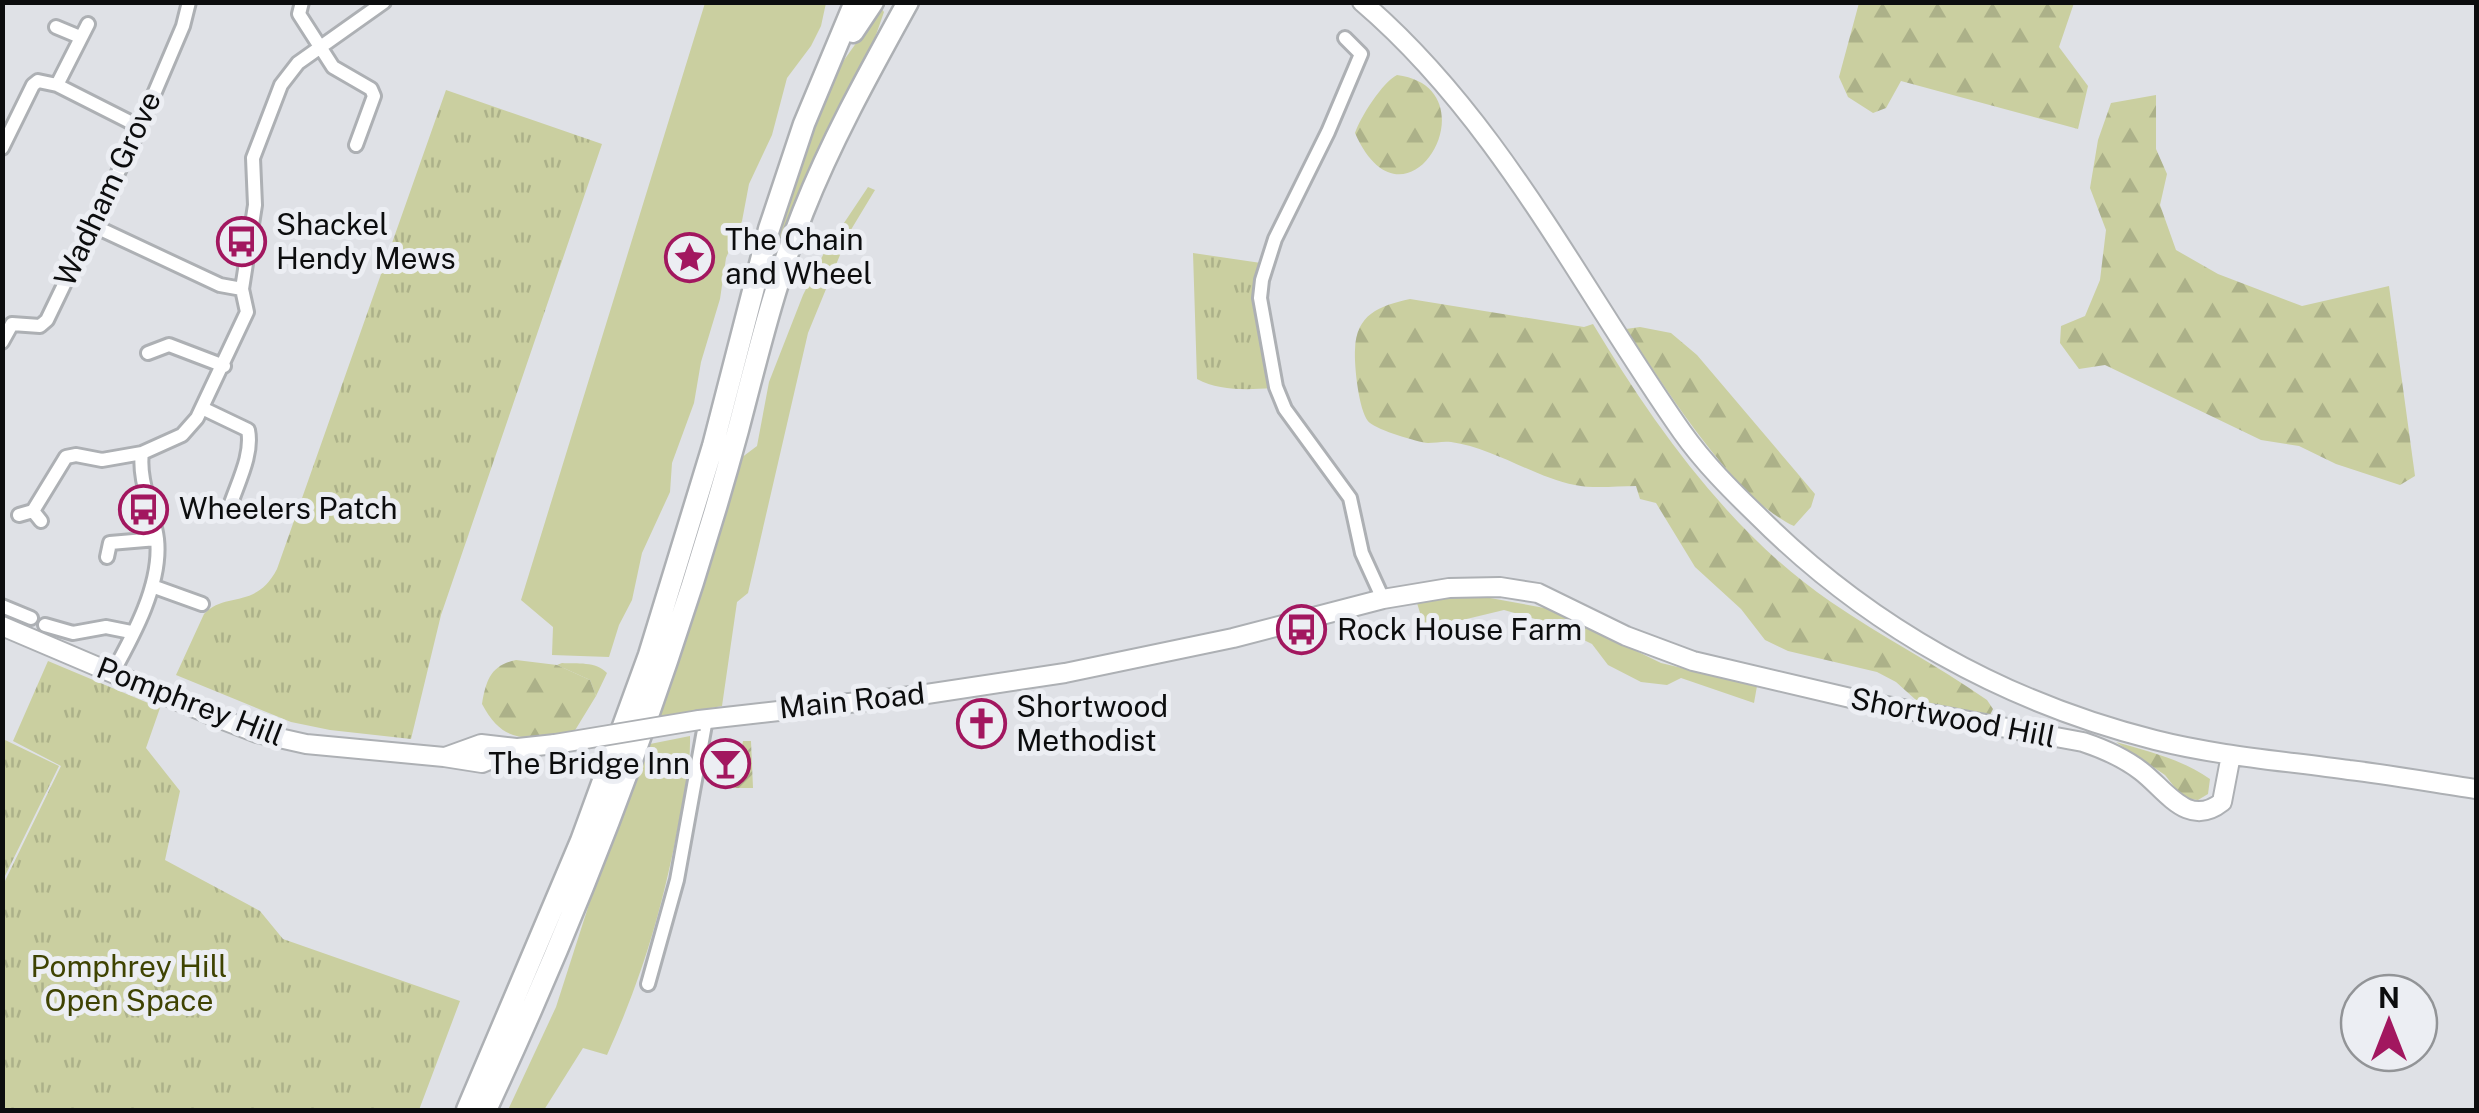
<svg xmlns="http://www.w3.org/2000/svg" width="2479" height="1113" viewBox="0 0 2479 1113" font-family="'Public Sans',sans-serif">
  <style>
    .grass { fill: #cacfa0 }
    .forest { fill: url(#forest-firs) }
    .park { fill: url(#park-tufts) }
    .garden { fill: url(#garden-furrows) }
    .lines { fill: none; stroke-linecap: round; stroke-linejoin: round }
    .minor-casing { stroke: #adb0b4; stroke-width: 18 }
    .secondary-casing { stroke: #adb0b4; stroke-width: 22 }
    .trunk-casing { stroke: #adb0b4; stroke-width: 25 }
    .minor { stroke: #fff; stroke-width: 12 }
    .secondary { stroke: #fff; stroke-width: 18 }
    .trunk { stroke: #fff; stroke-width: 20 }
    .secondary-bridge-casing { stroke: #adb0b4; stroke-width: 22; stroke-linecap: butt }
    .secondary-bridge { stroke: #fff; stroke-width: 18 }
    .labels { text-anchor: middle; stroke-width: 10; stroke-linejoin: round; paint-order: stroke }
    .street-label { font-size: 30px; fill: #0c0d0e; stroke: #eceef3 }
    .poi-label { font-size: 30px; fill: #0c0d0e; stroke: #eceef3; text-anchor: start }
    .park-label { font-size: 30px; fill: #3f4302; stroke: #eceef3 }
  </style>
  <defs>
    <pattern id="forest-firs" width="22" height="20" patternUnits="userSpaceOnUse" patternTransform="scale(2.5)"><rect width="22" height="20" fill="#cacfa0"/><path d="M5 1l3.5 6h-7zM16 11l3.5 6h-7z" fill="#acb189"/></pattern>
    <pattern id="park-tufts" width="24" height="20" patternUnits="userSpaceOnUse" patternTransform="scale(2.5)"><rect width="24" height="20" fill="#cacfa0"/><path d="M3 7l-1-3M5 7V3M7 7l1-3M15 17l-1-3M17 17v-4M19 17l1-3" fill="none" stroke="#acb189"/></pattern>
    <pattern id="garden-furrows" width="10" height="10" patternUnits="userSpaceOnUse" patternTransform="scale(2.5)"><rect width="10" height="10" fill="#cacfa0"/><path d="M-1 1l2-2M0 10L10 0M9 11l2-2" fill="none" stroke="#acb189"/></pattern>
  </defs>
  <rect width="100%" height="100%" fill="#dfe1e6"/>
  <path class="grass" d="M705,3h121l-5,23 -10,20 -24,32 -15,57 -23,49 -7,37 -16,37 -6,41 -19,63 -7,41 -22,60 -2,29 -28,61 -10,47 -13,25 -10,32 -57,-2 1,-28 -32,-27z
    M881,8l3,4 -14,40 -106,251 -87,296 -49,145 -47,127 -76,177 74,-181 229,-729 29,-68z
    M868,187l7,3 -26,43 -41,100 -60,260 -11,9 -15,104 -64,12 83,-260 16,-12 12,-64 34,-87 21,-42z
    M1468,594l82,15 111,54 96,23 -3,17 -73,-25 -14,7 -26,-3 -33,-17 -16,-21 -43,-21 -45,-13 -79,19 -8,-26z
    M562,663c15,1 34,-2 45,10l-11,23 -6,-16 -33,-15z
    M690,736c1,30 -7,62 -12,91 -16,83 -36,151 -71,228l-24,-7 -39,62h-36l48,-103 35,-109 59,-154z"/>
  <path class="forest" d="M2074,3l-15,44 29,39 -10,43 -177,-48 -15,27 -13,5 -25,-16 -9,-20 20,-74z
    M1397,75c100,13 9,173 -42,58 6,-17 27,-50 42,-58z
    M2156,95v54l11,25 -7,31 16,45 42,24 84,32 87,-20 26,190 -15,9 -64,-21 -37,-18 -38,-6 -156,-75 -26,4 -19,-26 1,-17 24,-10 15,-36 6,-50 -16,-42 8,-48 13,-37z
    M1410,299l174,28 9,-3c62,103 138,210 238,278 51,35 106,63 156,98l6,9 -4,8 -63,-8 -30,-27 -19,-10 -89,-21 -23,-11 -24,-31 -46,-42 -39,-64 -16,-4 -4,-13c-20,0 -42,3 -61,-1 -39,-7 -81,-37 -124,-43 -8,-1 -16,1 -23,1 -11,-1 -50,-13 -58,-20 -11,-8 -16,-58 -15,-73 1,-36 24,-44 55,-51z
    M1640,327l31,6 26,22 118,139 -4,13 -17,19c-60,-27 -131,-142 -168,-197z
    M516,660l41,5 33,15 6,16 -22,36c-43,6 -69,16 -92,-28 4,-24 9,-39 34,-44z
    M2116,742c34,10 65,17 94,37l-2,15 -10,6 -15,-2 -18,-23z"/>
  <path class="park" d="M446,90l156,54 -161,471 -30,124 -81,-9 -39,-8 -115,-47 28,-61c21,-23 52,-4 73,-45z
    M1193,253l68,10 -6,46 17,79c-25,2 -53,3 -75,-9z
    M48,661l112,47 -14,40 34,43 -15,69 95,51 23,28 177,62 -41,109h-416v-225l58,-119 -48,-25z
    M3,739l56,27 -56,114z"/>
  <path class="garden" d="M743,741h8l2,47h-35v-6l10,-1 1,-35h13z"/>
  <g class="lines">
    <defs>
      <path id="minor" d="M302,2l-3,12 34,53 38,22 3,7 -18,49
        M56,27l24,10
        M1345,38l16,16 -33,78 -53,107 -13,41 -2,18 16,89 9,22 65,89 12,55 21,46
        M57,85l31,-61
        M2,148l31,-63 5,-4 19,4 83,42
        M94,226l126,59 22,4
        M2,342l10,-18 28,2 7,-6 93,-193 43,-101 6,-24
        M148,353l21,-8 55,21
        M202,408l46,22c5,24 -10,52 -18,76
        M33,511l33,-54 10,-2 26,5 40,-7 40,-18 15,-17 50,-106 -5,-23 13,-84 -2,-47 28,-73 17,-22 86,-61
        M19,515l14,-4 8,10
        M107,557l3,-14 47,-4
        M152,586l50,18
        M2,606l29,12
        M45,625l28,8 33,-6 25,5
        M112,674c21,-38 50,-90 45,-135 -3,-27 -19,-58 -15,-86
        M648,984l29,-104 29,-161"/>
      <path id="secondary" d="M1362,2c137,117 218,285 320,430 22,31 49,58 76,84 110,110 246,186 397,224 63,16 130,21 194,30 43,5 85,13 127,19
        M2,626l216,92 39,15 49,11 138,13 38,6 36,-15 37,-4
        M699,720l221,-25 145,-22 168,-35 150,-39 66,-11 51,-1 38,6 88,43 67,25 183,43 207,38c21,7 40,15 58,29 25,19 47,58 81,31l9,-47
        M445,757l36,-13 35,4"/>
      <path id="trunk" d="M853,32l20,-30
        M467,1110l114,-269 68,-186 64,-209 56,-217 35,-105 51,-122
        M486,1110c68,-146 129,-296 181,-449 26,-76 50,-154 71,-231 19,-73 37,-148 65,-218 29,-73 67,-141 105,-210"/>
    </defs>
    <use href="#minor" class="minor-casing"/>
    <use href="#secondary" class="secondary-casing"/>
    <use href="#trunk" class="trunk-casing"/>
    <use href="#minor" class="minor"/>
    <use href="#secondary" class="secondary"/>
    <use href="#trunk" class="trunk"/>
    <defs>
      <path id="secondary-bridge" d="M555,744l144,-24"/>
    </defs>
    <use href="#secondary-bridge" class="secondary-bridge-casing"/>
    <use href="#secondary-bridge" class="secondary-bridge"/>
  </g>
  <defs>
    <symbol id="bus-ring" viewBox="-11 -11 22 22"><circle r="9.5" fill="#eceef3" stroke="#a2175f" stroke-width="1.5"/><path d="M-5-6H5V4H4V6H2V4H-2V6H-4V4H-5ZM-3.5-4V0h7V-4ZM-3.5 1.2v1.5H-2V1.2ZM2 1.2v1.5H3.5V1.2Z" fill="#a2175f"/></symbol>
    <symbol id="sight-ring" viewBox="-11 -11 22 22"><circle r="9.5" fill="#eceef3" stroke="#a2175f" stroke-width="1.5"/><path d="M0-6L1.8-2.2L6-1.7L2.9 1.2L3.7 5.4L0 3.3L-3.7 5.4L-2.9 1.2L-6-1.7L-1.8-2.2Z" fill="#a2175f"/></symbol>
    <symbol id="church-ring" viewBox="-11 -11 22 22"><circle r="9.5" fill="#eceef3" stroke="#a2175f" stroke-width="1.5"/><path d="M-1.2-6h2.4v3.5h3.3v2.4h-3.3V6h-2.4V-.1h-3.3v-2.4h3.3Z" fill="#a2175f"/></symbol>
    <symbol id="bar-ring" viewBox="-11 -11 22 22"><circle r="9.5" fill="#eceef3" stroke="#a2175f" stroke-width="1.5"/><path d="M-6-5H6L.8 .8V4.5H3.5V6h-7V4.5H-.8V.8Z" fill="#a2175f"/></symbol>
  </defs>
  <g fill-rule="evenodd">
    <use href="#bus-ring" x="214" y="214" width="55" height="55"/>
    <use href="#sight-ring" x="662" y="230" width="55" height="55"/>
    <use href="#bus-ring" x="116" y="482" width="55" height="55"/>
    <use href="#bus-ring" x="1274" y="602" width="55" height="55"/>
    <use href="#church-ring" x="954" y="696" width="55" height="55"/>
    <use href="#bar-ring" x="698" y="736" width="55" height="55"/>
  </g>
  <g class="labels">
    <g class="street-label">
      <text transform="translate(108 189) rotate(-65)" y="10">Wadham Grove</text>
      <text transform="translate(852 701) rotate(-6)" y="10">Main Road</text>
      <text transform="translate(190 702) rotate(21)" y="10">Pomphrey Hill</text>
      <text transform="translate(1953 718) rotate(11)" y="10">Shortwood Hill</text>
    </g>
    <g class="poi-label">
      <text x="276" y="235">Shackel<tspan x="276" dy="34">Hendy Mews</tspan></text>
      <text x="725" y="250">The Chain<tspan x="725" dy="34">and Wheel</tspan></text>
      <text x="179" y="519">Wheelers Patch</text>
      <text x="1337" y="640">Rock House Farm</text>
      <text x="1016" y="717">Shortwood<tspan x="1016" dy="34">Methodist</tspan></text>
      <text x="690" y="774" text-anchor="end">The Bridge Inn</text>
    </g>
    <g class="park-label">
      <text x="129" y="977">Pomphrey Hill<tspan x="129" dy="34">Open Space</tspan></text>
    </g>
  </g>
  <rect width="2479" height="1113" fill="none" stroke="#0c0d0e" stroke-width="10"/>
  <g transform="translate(2389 1023)"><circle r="48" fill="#eceef3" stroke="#929497" stroke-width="2.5"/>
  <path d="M0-8L18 38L0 25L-18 38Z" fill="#a2175f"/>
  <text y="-15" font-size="28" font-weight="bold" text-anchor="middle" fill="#0c0d0e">N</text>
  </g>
</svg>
